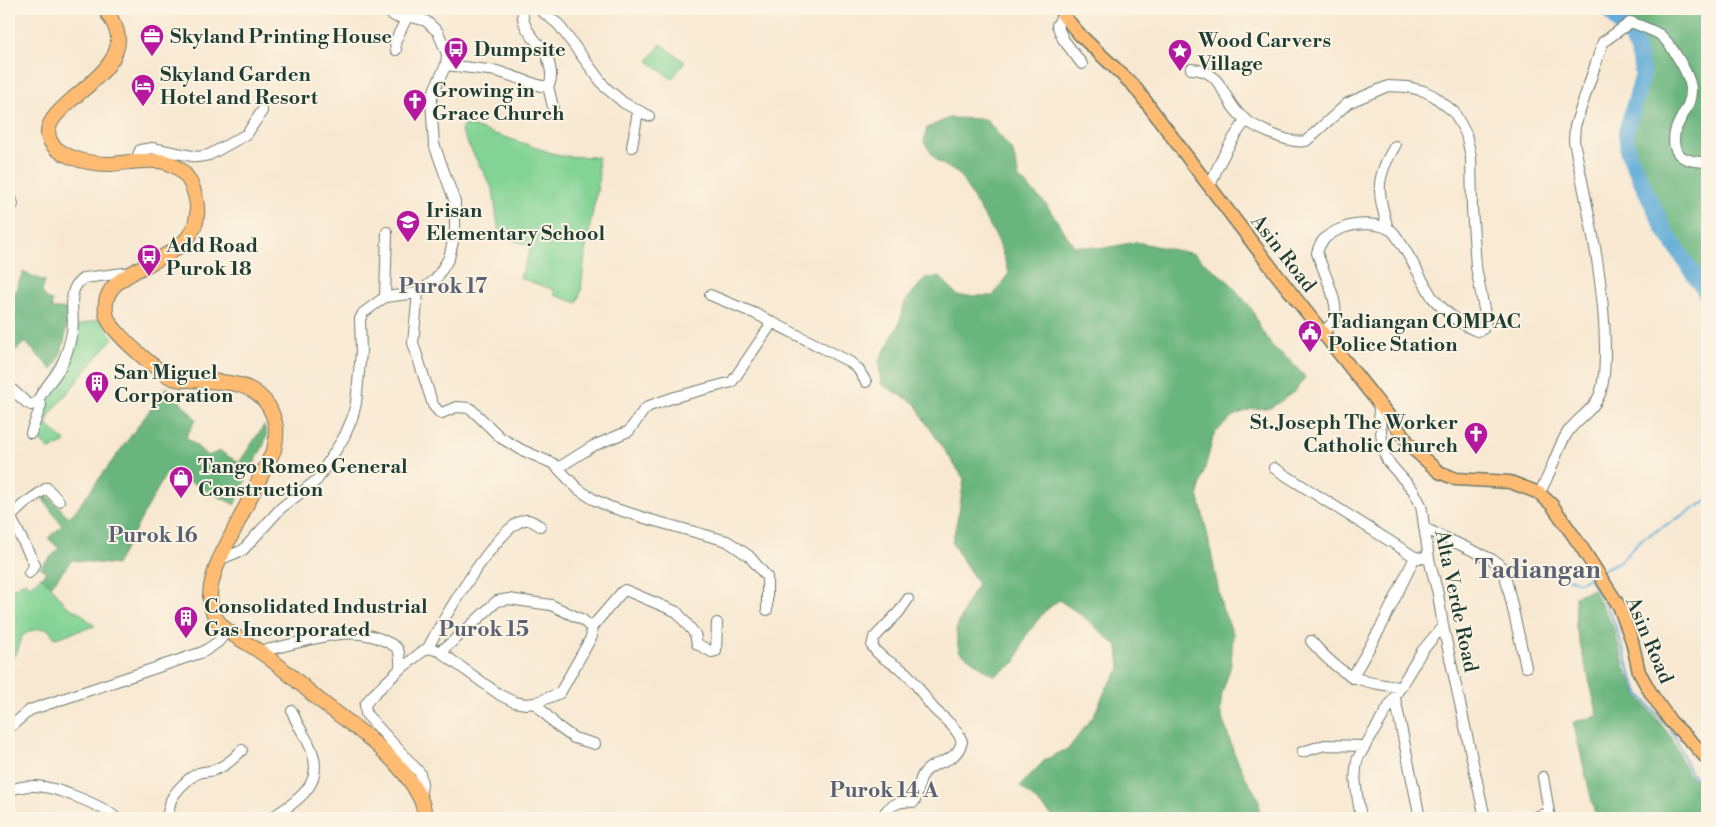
<svg xmlns="http://www.w3.org/2000/svg" width="1716" height="827" viewBox="0 0 1716 827" font-family="'Libre Bodoni',serif">
  <style>
    .green { fill: #82d394; stroke: #508864 }
    .forest { fill: #69b57e; stroke: #447959 }
    .lines { fill: none; stroke-linecap: round; stroke-linejoin: round }
    .stream { stroke: #5eabd7; stroke-width: 2.5 }
    .river { stroke: #5eabd7; stroke-width: 16 }
    .minor-casing { stroke: #6b796b; stroke-width: 12 }
    .major-casing { stroke: #6b796b; stroke-width: 15 }
    .highway-casing { stroke: #6b796b; stroke-width: 16 }
    .minor { stroke: #fff; stroke-width: 10 }
    .major { stroke: #ffbb71; stroke-width: 12 }
    .highway { stroke: #ffbb71; stroke-width: 14 }
    .labels { text-anchor: middle; stroke-width: 4; stroke-linejoin: round; paint-order: stroke }
    .poi-label { font-size: 20px; font-weight: bold; fill: #1f3d34; stroke: #fcf5e5; text-anchor: start }
    .street-label { font-size: 20px; fill: #1f3d34; stroke: #fcf5e5 }
    .neighbourhood-label { font-size: 21px; font-weight: bold; fill: #596174; stroke: #fcf5e5 }
    .district-label { font-size: 25px; font-weight: bold; fill: #596174; stroke: #fcf5e5 }
  </style>
  <rect width="100%" height="100%" fill="#fcf5e5"/>
  <filter id="ink" filterUnits="userSpaceOnUse"><feTurbulence type="fractalNoise" baseFrequency=".02" numOctaves="2"/><feDisplacementMap in="SourceGraphic" scale="10" xChannelSelector="R" yChannelSelector="G"/><feConvolveMatrix kernelMatrix="1 2 1 2 8 2 1 2 1" color-interpolation-filters="sRGB"/></filter>
  <filter id="wash" filterUnits="userSpaceOnUse"><feTurbulence type="fractalNoise" baseFrequency=".0096" numOctaves="4" result="noise"/><feDisplacementMap in="SourceGraphic" scale="20" xChannelSelector="R" yChannelSelector="G"/><feGaussianBlur stdDeviation="1.12" result="paint"/><feColorMatrix in="noise" values="0 0 0 0 0 0 0 0 0 0 0 0 0 0 0 0 0 1.4 0 .05"/><feComposite in="paint" operator="in"/></filter>
  <g filter="url(#wash)">
    <rect width="100%" height="100%" fill="#f8e8d1"/>
    <path class="green" d="M661,44l24,18 -13,17 -24,-18z
      M464,124l59,19 37,13 38,1 1,23 -13,66 -5,45 -4,12 -23,-8v-5l-34,-12 11,-31 -32,-13 -6,-44 -32,-59z
      M100,319l13,19 -63,76 -3,8 3,6 16,14 -17,7 -16,-15 16,-42 28,-66z
      M41,577l10,9 14,19 15,8 15,13 -40,12 -7,-9c-11,-1 -17,1 -26,7l-4,14 -9,13v-73l16,-8 5,4z"/>
    <path class="forest" d="M1609,9h98v286l-43,-66 -36,-76 -2,-21 17,-57 -6,-28z
      M949,118l37,1 27,33 6,26 26,25 29,43 31,2 31,-6 58,12 36,29 23,28 7,17 13,19 16,13 16,17 -10,14 -14,10 -11,7 -19,1 -18,7 -19,18 -16,60 10,43 14,71 11,25 -2,32 -9,28 -2,18 14,42 12,25 13,21v19h-204l-35,-32 25,-26 24,-12 25,-33 13,-28 13,-18 -2,-22 -34,-30 -25,-17 -15,12 -19,25 -9,25 -22,14 -35,-25 -3,-21 10,-25 12,-21 -26,-41 7,-31 5,-33 -41,-61 -7,-14 -35,-20 -2,-23 20,-37 6,-22 20,-24 15,-1 18,19h35l16,-23 -11,-33 -39,-66 -22,-13 -13,-19 3,-14z
      M23,272l22,9 -3,11 6,8 4,1v8h14c1,23 -1,42 -14,61l-27,-28 -12,11 -4,-5v-41z
      M167,387l29,32 -10,18 22,19 12,-5 19,12 25,-38 3,10 -3,9 -25,50 -4,11 -67,-35 -52,95 -44,-5 -21,26 -10,-9 5,-5 -6,-5 19,-18 -11,-11 14,-12 -19,-27 4,-4 22,22 7,-7z
      M1593,589l20,38 12,41 13,28 34,42 15,36 20,13v31h-111l-23,-96 25,-6 -22,-88 -1,-32z"/>
    <g class="lines">
      <path class="stream" d="M1604,569l18,-9 17,-19 68,-40
        M1567,578l12,4 10,-4 14,22 12,24 17,54 8,17 26,30
        M1670,729l4,5 16,39 17,12"/>
      <path class="river" d="M1609,9l28,38 6,28 -17,57 2,21 36,76 43,66"/>
    </g>
  </g>
  <g filter="url(#ink)">
    <g class="lines">
      <defs>
        <path id="minor" d="M539,9l19,15 47,63 19,16 25,13
          M1063,15l-6,10 6,14 19,25
          M396,50l-1,-8 12,-25
          M446,65l51,6 44,15h7c6,-7 2,-23 -2,-31 -9,-16 -26,-26 -23,-46
          M1191,69c31,1 30,27 48,45 11,12 51,31 67,27l42,-38 40,-17 20,1 16,4 10,5 20,16 12,22 5,23 1,51 4,59 10,53 -3,9 -6,2c-18,-7 -32,-19 -45,-34 -8,-13 -31,-58 -40,-66 -12,-9 -36,-8 -49,-3 -13,5 -23,11 -26,25 5,15 22,49 18,64 -2,7 -7,10 -12,15
          M548,86l5,21
          M632,147l6,-36
          M136,160l4,-10 12,-2 45,9 12,-2 38,-21 15,-23
          M1210,187c8,-25 20,-45 36,-67
          M9,193l4,11 -4,7
          M1388,229c-10,-37 -14,-49 7,-83
          M418,293l-5,50 20,62 6,7 3,1 14,-6 14,1 31,30 21,12 32,14 24,25 15,10 17,8 38,12 79,22 22,15 18,21v33
          M710,295l46,19 94,48 8,7 8,13
          M385,297l2,-65
          M9,387l18,16 4,2 6,-3c6,-13 17,-23 24,-36 5,-10 9,-23 11,-34 4,-18 -8,-42 12,-54l48,-6
          M1378,401l5,50 5,11 25,28 8,15 8,54 9,35 5,32 42,192
          M31,433l10,-28 -4,-3
          M558,468l35,-22 36,-15 15,-21 5,-4 26,-9 57,-15 40,-59
          M1274,468l141,89 14,2
          M1539,493c12,-18 16,-40 27,-58 9,-16 27,-23 34,-41 5,-15 5,-33 5,-49 -1,-70 -18,-137 -31,-204l1,-15 28,-84 28,-20c9,4 19,7 28,12 11,8 32,42 32,56 1,21 -22,35 -16,57 3,13 21,15 32,15
          M10,516l25,49 -6,8
          M9,518l15,-14 23,-16 12,13
          M1424,528l67,31 9,6 4,5 22,97
          M219,560l24,-10 38,-42 36,-28 27,-43 8,-18 4,-16 5,-51 -1,-33 3,-6 22,-16 33,-4 18,-14 13,-21 6,-25v-31l-21,-58 -3,-43 4,-13 11,-23 1,-11 -9,-22 -12,-11 -14,-4h-16l-13,-8
          M1311,641c29,34 45,42 90,46
          M428,648l11,3 61,44 14,7 12,2 9,-1 25,-10 32,-57 -1,-8 31,-36 3,-2 52,22 18,22 2,10 15,8 4,-1 1,-28
          M260,651c41,-6 90,-31 129,-8 4,2 7,3 9,7 3,6 2,13 2,19l-29,28 -6,8 1,9 54,59 2,11 -2,14
          M439,651l7,-4 20,-17 31,-29 12,-2 42,6 32,15 8,8
          M400,669c10,-6 17,-15 28,-21 12,-24 72,-127 98,-128 5,-1 10,4 14,6
          M1352,678l30,-53 33,-68
          M1395,698l25,120
          M535,703l22,23 17,12 21,6
          M9,728l21,-18 173,-58 15,-10 10,-12
          M1302,752l23,-7 39,1
          M1543,777l7,41
          M9,791c7,-3 15,-5 23,-5 20,-1 70,19 84,32
          M165,818c5,-6 4,-11 6,-18 4,-8 11,-15 18,-21 11,-9 14,-6 25,-9 12,-4 20,-12 28,-20
          M271,818c31,-20 57,-37 37,-76 -6,-11 -12,-19 -16,-31
          M882,818c5,-13 19,-18 32,-16 6,-9 3,-20 10,-29 12,-15 30,-7 38,-31 -4,-14 -18,-23 -28,-33 -10,-11 -17,-26 -29,-37 -11,-9 -25,-13 -33,-26l2,-8 25,-26 9,-13
          M1361,818c-3,-20 -9,-40 -3,-60l64,-107 21,-25
          M1531,818l18,-5"/>
        <path id="major" d="M1060,9l3,6 18,21 53,50 63,84 80,105 111,140 25,34 26,23 17,7 54,3 29,11 13,12 30,43 37,58 13,35 7,31 13,23 19,27 22,21 14,16"/>
        <path id="highway" d="M105,9c4,7 10,15 12,23 12,48 -90,77 -65,112 4,6 12,10 19,13 12,5 27,7 40,7 28,-2 62,-13 79,18 5,10 8,22 7,33 -4,54 -105,48 -90,102 4,14 54,59 69,62 4,1 10,1 15,1 29,2 61,-1 78,27 8,15 9,27 5,43l-55,110c-6,16 -13,34 -6,52 6,18 30,28 46,39 21,14 40,32 59,48 36,28 80,56 101,97 4,7 5,15 7,22"/>
      </defs>
      <use href="#minor" class="minor-casing"/>
      <use href="#major" class="major-casing"/>
      <use href="#highway" class="highway-casing"/>
      <use href="#minor" class="minor"/>
      <use href="#major" class="major"/>
      <use href="#highway" class="highway"/>
    </g>
  </g>
  <defs>
    <symbol id="office-pin" viewBox="-11 -11 22 30"><path d="M0 17L-7.5 6A9.5 9.5 0 1 1 7.5 6Z" fill="#b5179e" stroke="#fcf5e5"/><path d="M-6-3h4V-5.5h4V-3h4V5H-6ZM-1-4.5V-3h2v-1.5ZM-6 0V1H6V0Z" fill="#fff"/></symbol>
    <symbol id="bus-pin" viewBox="-11 -11 22 30"><path d="M0 17L-7.5 6A9.5 9.5 0 1 1 7.5 6Z" fill="#b5179e" stroke="#fcf5e5"/><path d="M-5-6H5V4H4V6H2V4H-2V6H-4V4H-5ZM-3.5-4V0h7V-4ZM-3.5 1.2v1.5H-2V1.2ZM2 1.2v1.5H3.5V1.2Z" fill="#fff"/></symbol>
    <symbol id="sight-pin" viewBox="-11 -11 22 30"><path d="M0 17L-7.5 6A9.5 9.5 0 1 1 7.5 6Z" fill="#b5179e" stroke="#fcf5e5"/><path d="M0-6L1.8-2.2L6-1.7L2.9 1.2L3.7 5.4L0 3.3L-3.7 5.4L-2.9 1.2L-6-1.7L-1.8-2.2Z" fill="#fff"/></symbol>
    <symbol id="hotel-pin" viewBox="-11 -11 22 30"><path d="M0 17L-7.5 6A9.5 9.5 0 1 1 7.5 6Z" fill="#b5179e" stroke="#fcf5e5"/><path d="M-6-4.5h1.5V1H6V5H4.5V3h-9V5H-6ZM-4 0a1.8 1.8 0 1 1 3.6 0ZM.5 0V-2.5h3Q6-2.5 6 0Z" fill="#fff"/></symbol>
    <symbol id="church-pin" viewBox="-11 -11 22 30"><path d="M0 17L-7.5 6A9.5 9.5 0 1 1 7.5 6Z" fill="#b5179e" stroke="#fcf5e5"/><path d="M-1.2-6h2.4v3.5h3.3v2.4h-3.3V6h-2.4V-.1h-3.3v-2.4h3.3Z" fill="#fff"/></symbol>
    <symbol id="school-pin" viewBox="-11 -11 22 30"><path d="M0 17L-7.5 6A9.5 9.5 0 1 1 7.5 6Z" fill="#b5179e" stroke="#fcf5e5"/><path d="M0-5L7-2L0 1L-7-2ZM-4 1L0 2.5L4 1V4Q0 6-4 4Z" fill="#fff"/></symbol>
    <symbol id="civic-pin" viewBox="-11 -11 22 30"><path d="M0 17L-7.5 6A9.5 9.5 0 1 1 7.5 6Z" fill="#b5179e" stroke="#fcf5e5"/><path d="M-.6-6.5H3V-4.5H.6V-3L4-1V1h2V6H-6V1h2V-1L-.6-3ZM-1.2 2.5V6h2.4V2.5Z" fill="#fff"/></symbol>
    <symbol id="building-pin" viewBox="-11 -11 22 30"><path d="M0 17L-7.5 6A9.5 9.5 0 1 1 7.5 6Z" fill="#b5179e" stroke="#fcf5e5"/><path d="M-4-6H4V6H1V3H-1V6H-4ZM-2.5-4.3h1.7v1.8h-1.7ZM.8-4.3h1.7v1.8H.8ZM-2.5-1h1.7V.8h-1.7ZM.8-1h1.7V.8H.8Z" fill="#fff"/></symbol>
    <symbol id="shop-pin" viewBox="-11 -11 22 30"><path d="M0 17L-7.5 6A9.5 9.5 0 1 1 7.5 6Z" fill="#b5179e" stroke="#fcf5e5"/><path d="M-5-2.5h2.3a2.7 3.5 0 0 1 5.4 0H5L5.5 6h-11ZM-1.5-2.5h3a1.5 2.3 0 0 0-3 0Z" fill="#fff"/></symbol>
  </defs>
  <g fill-rule="evenodd">
    <use href="#office-pin" x="138" y="22" width="28" height="38"/>
    <use href="#bus-pin" x="442" y="35" width="28" height="38"/>
    <use href="#sight-pin" x="1166" y="37" width="28" height="38"/>
    <use href="#hotel-pin" x="129" y="72" width="28" height="38"/>
    <use href="#church-pin" x="401" y="87" width="28" height="38"/>
    <use href="#school-pin" x="394" y="208" width="28" height="38"/>
    <use href="#bus-pin" x="135" y="242" width="28" height="38"/>
    <use href="#civic-pin" x="1296" y="318" width="28" height="38"/>
    <use href="#building-pin" x="83" y="369" width="28" height="38"/>
    <use href="#church-pin" x="1462" y="420" width="28" height="38"/>
    <use href="#shop-pin" x="167" y="464" width="28" height="38"/>
    <use href="#building-pin" x="172" y="604" width="28" height="38"/>
  </g>
  <g class="labels">
    <g class="poi-label">
      <text x="170" y="43">Skyland Printing House</text>
      <text x="1198" y="47">Wood Carvers<tspan x="1198" dy="23">Village</tspan></text>
      <text x="474" y="56">Dumpsite</text>
      <text x="160" y="81">Skyland Garden<tspan x="160" dy="23">Hotel and Resort</tspan></text>
      <text x="432" y="97">Growing in<tspan x="432" dy="23">Grace Church</tspan></text>
      <text x="426" y="217">Irisan<tspan x="426" dy="23">Elementary School</tspan></text>
      <text x="166" y="252">Add Road<tspan x="166" dy="23">Purok 18</tspan></text>
      <text x="1328" y="328">Tadiangan COMPAC<tspan x="1328" dy="23">Police Station</tspan></text>
      <text x="114" y="379">San Miguel<tspan x="114" dy="23">Corporation</tspan></text>
      <text x="1458" y="429" text-anchor="end">St. Joseph The Worker<tspan x="1458" dy="23">Catholic Church</tspan></text>
      <text x="198" y="473">Tango Romeo General<tspan x="198" dy="23">Construction</tspan></text>
      <text x="204" y="613">Consolidated Industrial<tspan x="204" dy="23">Gas Incorporated</tspan></text>
    </g>
    <g class="street-label">
      <text transform="translate(1284 253) rotate(52)" y="7">Asin Road</text>
      <text transform="translate(1457 601) rotate(78)" y="7">Alta Verde Road</text>
      <text transform="translate(1650 640) rotate(67)" y="7">Asin Road</text>
    </g>
    <g class="neighbourhood-label">
      <text x="443" y="293">Purok 17</text>
      <text x="153" y="542">Purok 16</text>
      <text x="484" y="636">Purok 15</text>
      <text x="884" y="797">Purok 14 A</text>
    </g>
    <g class="district-label">
      <text x="1538" y="578">Tadiangan</text>
    </g>
  </g>
  <rect width="1716" height="827" fill="none" stroke="#fcf5e5" stroke-width="30"/>
</svg>
